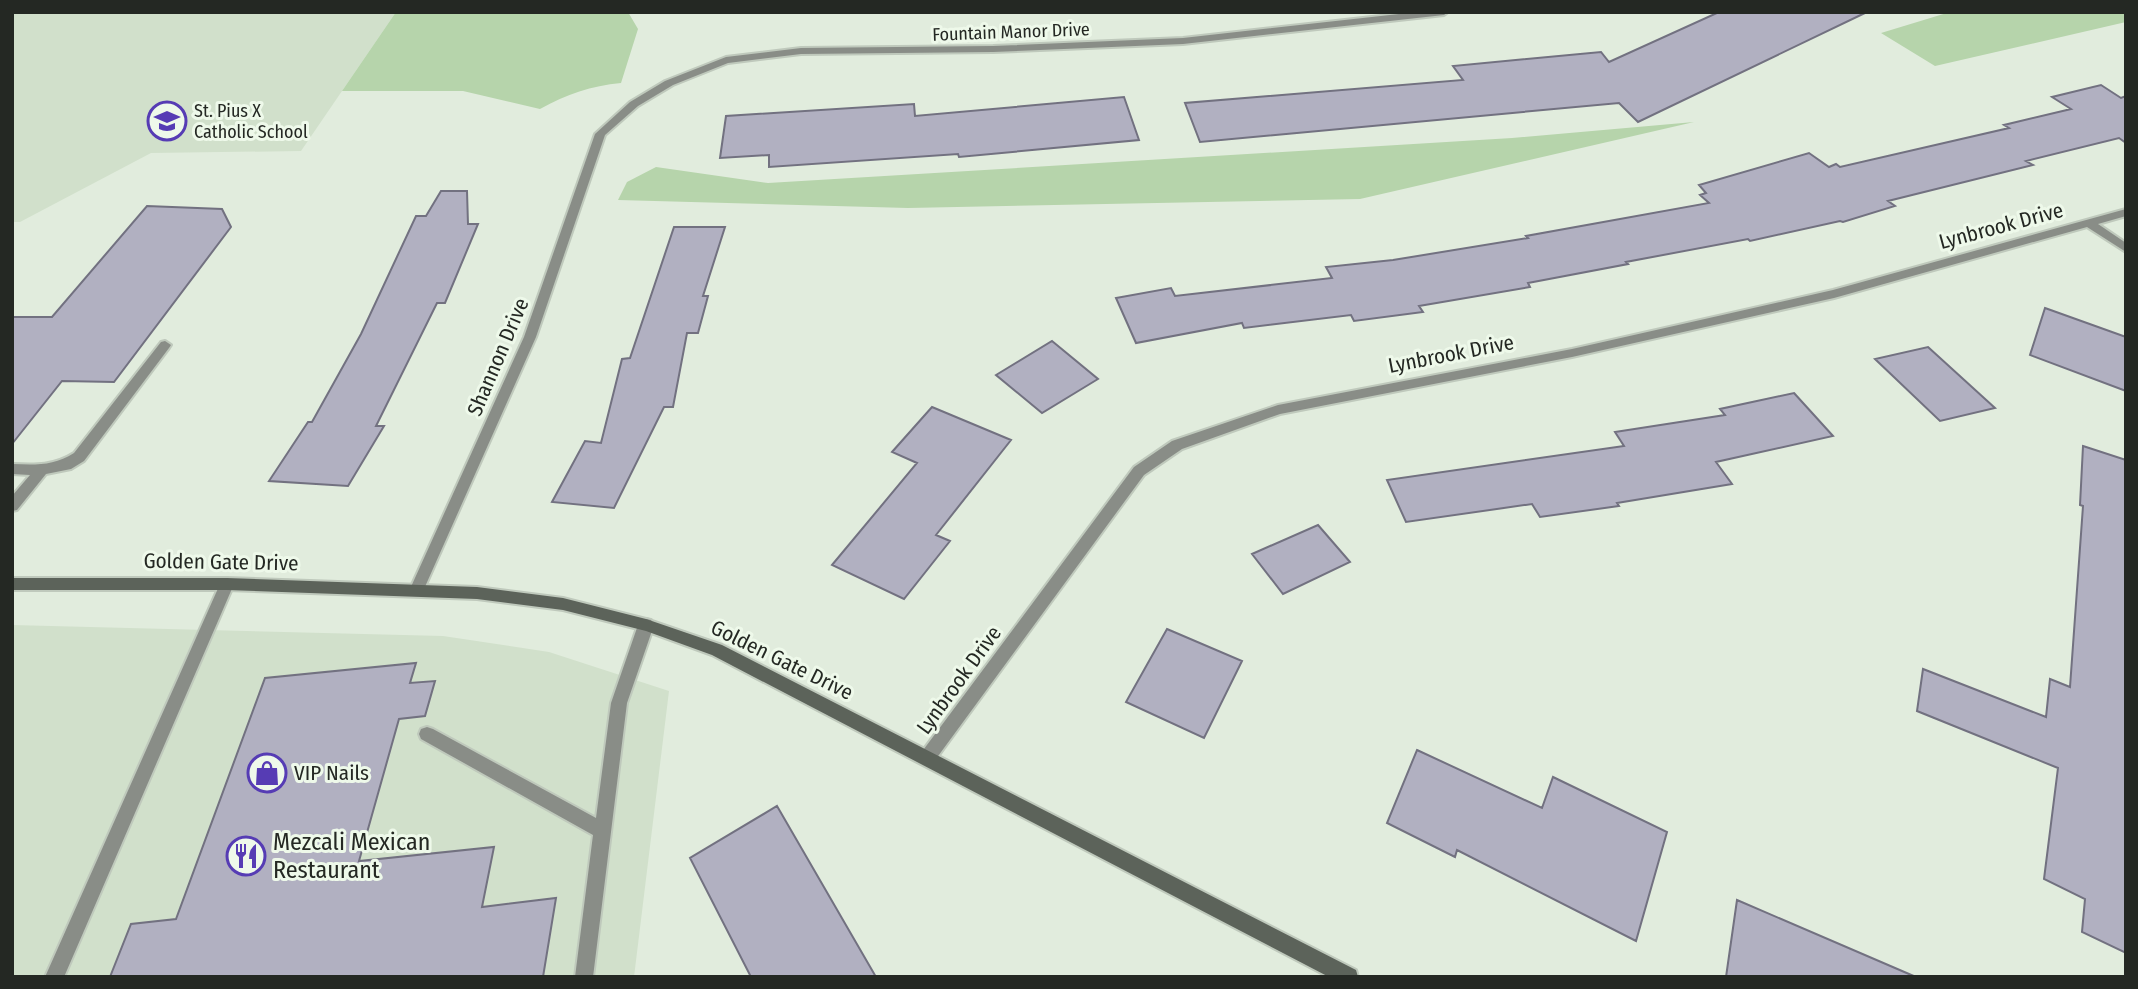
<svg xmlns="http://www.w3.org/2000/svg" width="2138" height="989" viewBox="0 0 2138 989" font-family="'Fira Sans Condensed',sans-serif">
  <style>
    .built { fill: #d1e0cb }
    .green { fill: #b6d4ab }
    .building { fill: #b1b0c1; stroke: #727180; stroke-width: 2 }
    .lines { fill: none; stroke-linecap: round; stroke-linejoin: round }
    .lane-casing { stroke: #bfc9bc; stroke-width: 4 }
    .street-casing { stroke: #bfc9bc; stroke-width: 4 }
    .secondary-casing { stroke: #bfc9bc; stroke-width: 4 }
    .lane { fill: #898d87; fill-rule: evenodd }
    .street { fill: #898d87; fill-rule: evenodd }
    .secondary { fill: #5c635a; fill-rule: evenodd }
    .labels { text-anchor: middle; stroke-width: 6; stroke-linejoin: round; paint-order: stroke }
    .far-street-label { font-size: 18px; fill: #242823; stroke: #eef9ea }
    .far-poi-label { font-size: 18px; fill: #242823; stroke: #eef9ea; text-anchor: start }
    .street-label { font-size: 21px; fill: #242823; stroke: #eef9ea }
    .poi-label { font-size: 21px; fill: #242823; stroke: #eef9ea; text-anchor: start }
    .near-poi-label { font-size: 24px; fill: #242823; stroke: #eef9ea; text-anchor: start }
  </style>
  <rect width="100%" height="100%" fill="#e1ecdd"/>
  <path class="built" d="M12,12h384l-95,139 -150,2 -131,69h-8z
    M12,625l431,11 106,16 120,39 -35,286h-622z"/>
  <path class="green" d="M396,12h232l10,17 -17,54c-30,3 -54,11 -81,26l-77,-18h-121z
    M1950,12h176v10l-191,44 -54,-33z
    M1694,122l-334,77 -452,9 -290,-8 9,-18 29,-15 112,16 744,-45z"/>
  <path class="building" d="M1719,12h148l-229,110 -19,-19 -419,39 -15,-39 278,-23 -10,-14 148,-14 8,10z
    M2101,85l20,13 5,-2v47l-7,-5 -93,23 7,4 -145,36 7,5 -52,16 -3,-1 -90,20 -2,-2 -122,23 2,2 -100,19 2,4 -111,19 4,6 -69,9 -3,-6 -107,13 -2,-5 -106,20 -20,-45 55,-10 4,8 157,-18 -6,-11 67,-7 135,-22 -2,-2 183,-33 -9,-8 6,-2 -7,-8 110,-32 20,14 7,-3 4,3 169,-39 -5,-3 67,-16 -19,-12z
    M1124,97l15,43 -180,17 -1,-3 -189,13v-12l-49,3 6,-42 188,-12 1,12z
    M441,191h26l1,33h10l-33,79h-8l-61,123h8l-36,60 -79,-5 39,-59h4l49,-88 55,-118h10z
    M147,206l75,3 9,18 -117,155 -52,-1 -50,63v-127h40z
    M674,227h51l-22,69h5l-10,37h-11l-14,74h-9l-50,101 -62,-6 33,-61 16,2 21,-84 8,-1z
    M2045,308l81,29v54l-96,-36z
    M1052,341l46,38 -56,34 -46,-38z
    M1928,347l67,61 -55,13 -65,-62z
    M1794,393l39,43 -117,26 16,22 -115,19 2,3 -79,11 -8,-13 -126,18 -19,-42 237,-34 -9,-14 110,-17 -5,-6z
    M932,407l79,33 -75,95 14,6 -46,58 -72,-34 85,-102 -25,-11z
    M2083,446l43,14v493l-44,-21 3,-33 -41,-20 14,-111 -141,-57 6,-42 123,48 4,-38 20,8 13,-181 -3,-1z
    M1318,525l32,37 -67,32 -31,-40z
    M1167,629l75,32 -38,77 -78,-36z
    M416,663l-6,20 25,-2 -10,35 -26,3 -40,142 135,-14 -12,60 74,-9 -13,79h-433l21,-53 45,-5 89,-241z
    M1417,750l125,58 11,-31 114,55 -31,109 -179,-91 -2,7 -68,-34z
    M777,806l99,171h-125l-61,-119z
    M1737,900l179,77h-190z"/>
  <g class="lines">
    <defs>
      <path id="lane" d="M165,341l6,4 -2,3 -85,113 -13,8 -25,5 -29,36 -5,1v-15l18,-21 -18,-1v-10c23,1 42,2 62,-11l87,-111z
        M227,578l5,2 2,4 -170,393h-19l175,-393 2,-4z
        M646,619l5,1 3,5 -27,78 -34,274h-18l18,-142 -172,-96 -2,-5 2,-5 6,-2 6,2 163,89 15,-115 27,-78 3,-5z"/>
      <path id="street" d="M1417,12h31l-4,3 -261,29 -190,8 -192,2 -73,9 -55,22 -35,21 -33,29 -69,202 -112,252 -2,4 -5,2 -5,-2 -2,-4 114,-252 71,-203 35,-32 35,-21 61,-24 75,-9 192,-2 190,-8z
        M2126,209v7l-28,8 28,19v9l-39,-25 -253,71 -262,59 -292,57 -98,35 -38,26 -211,288 -6,3 -6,-3 -2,-5 2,-5 213,-286 38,-26 106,-36 294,-56 261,-59z"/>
      <path id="secondary" d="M12,578h215l250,9 86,11 83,21 76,26 634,325 2,7h-29l-617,-322 -66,-24 -83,-21 -86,-11 -250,-9h-215z"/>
    </defs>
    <use href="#lane" class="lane-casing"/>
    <use href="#street" class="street-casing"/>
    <use href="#secondary" class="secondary-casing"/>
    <use href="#lane" class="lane"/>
    <use href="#street" class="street"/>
    <use href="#secondary" class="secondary"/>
  </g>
  <defs>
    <symbol id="school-ring" viewBox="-11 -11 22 22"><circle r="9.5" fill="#eef9ea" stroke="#563cb4" stroke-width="1.5"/><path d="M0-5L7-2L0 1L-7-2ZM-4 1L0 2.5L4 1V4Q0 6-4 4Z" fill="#563cb4"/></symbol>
    <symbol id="shop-ring" viewBox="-11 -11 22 22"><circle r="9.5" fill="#eef9ea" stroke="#563cb4" stroke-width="1.5"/><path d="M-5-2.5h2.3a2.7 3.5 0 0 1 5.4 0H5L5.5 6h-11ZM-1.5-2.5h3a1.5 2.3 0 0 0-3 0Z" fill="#563cb4"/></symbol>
    <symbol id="restaurant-ring" viewBox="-11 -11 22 22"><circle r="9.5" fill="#eef9ea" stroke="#563cb4" stroke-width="1.5"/><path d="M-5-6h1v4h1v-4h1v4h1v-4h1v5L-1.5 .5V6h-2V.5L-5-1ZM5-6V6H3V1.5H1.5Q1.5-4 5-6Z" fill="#563cb4"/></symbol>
  </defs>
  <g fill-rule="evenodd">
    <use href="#school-ring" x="145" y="99" width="44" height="44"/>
    <use href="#shop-ring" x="245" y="751" width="44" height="44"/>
    <use href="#restaurant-ring" x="224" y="834" width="44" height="44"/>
  </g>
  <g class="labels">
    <g class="far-street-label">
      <text transform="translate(1011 32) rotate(-2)" y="6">Fountain Manor Drive</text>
    </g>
    <g class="far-poi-label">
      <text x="194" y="117">St. Pius X<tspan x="194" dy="21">Catholic School</tspan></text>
    </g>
    <g class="street-label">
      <text transform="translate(2001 226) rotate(-15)" y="7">Lynbrook Drive</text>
      <text transform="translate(1451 354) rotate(-11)" y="7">Lynbrook Drive</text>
      <text transform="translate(498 357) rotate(-67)" y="7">Shannon Drive</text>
      <text transform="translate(221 562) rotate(1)" y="7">Golden Gate Drive</text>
      <text transform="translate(782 660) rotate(26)" y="7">Golden Gate Drive</text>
      <text transform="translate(959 680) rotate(-54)" y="7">Lynbrook Drive</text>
    </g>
    <g class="poi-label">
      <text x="294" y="780">VIP Nails</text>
    </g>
    <g class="near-poi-label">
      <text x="273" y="850">Mezcali Mexican<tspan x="273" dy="28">Restaurant</tspan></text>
    </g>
  </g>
  <rect width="2138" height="989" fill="none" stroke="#242823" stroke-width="28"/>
</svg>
